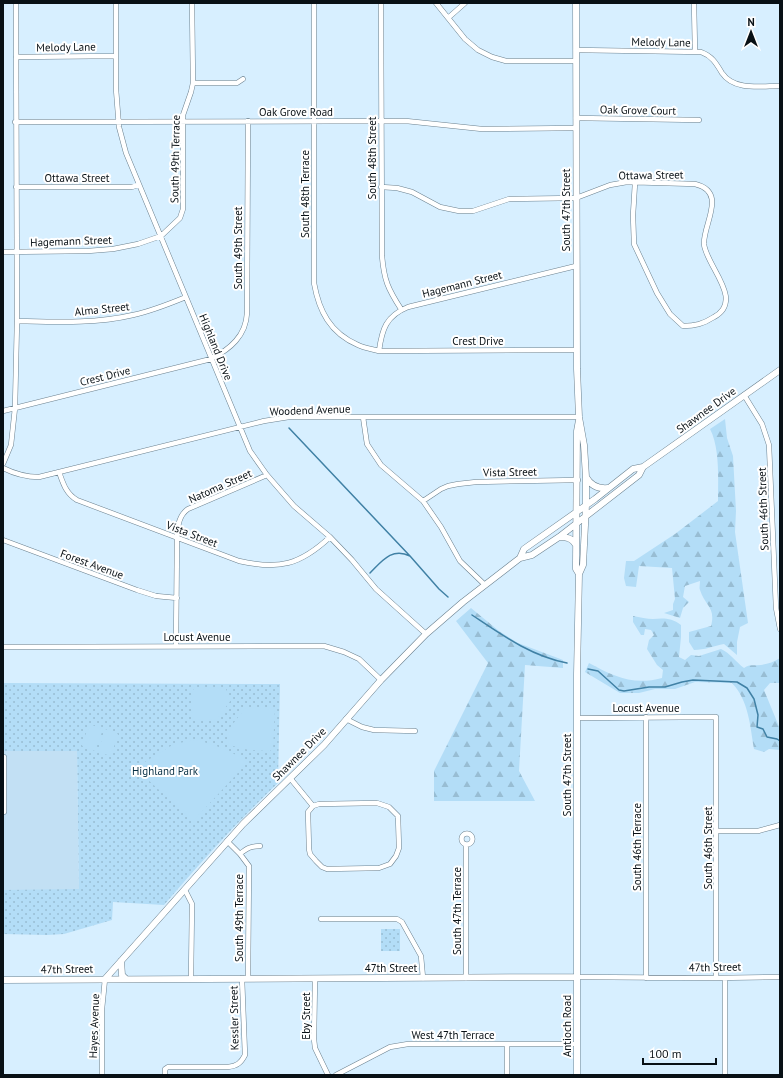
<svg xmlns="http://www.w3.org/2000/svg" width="783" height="1078" viewBox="0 0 783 1078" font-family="'PT Sans',sans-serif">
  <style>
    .built { fill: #c2e0f4 }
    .grass { fill: url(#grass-dots) }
    .forest { fill: url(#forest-firs) }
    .garden { fill: #b3ddf7 }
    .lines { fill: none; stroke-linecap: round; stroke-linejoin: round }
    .stream { stroke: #4081a5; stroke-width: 1.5 }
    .street-casing { stroke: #6b818f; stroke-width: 5.5 }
    .secondary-casing { stroke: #6b818f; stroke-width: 7 }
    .street { stroke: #fff; stroke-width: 4.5 }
    .secondary { stroke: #fff; stroke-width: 6 }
    .labels { text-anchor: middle; stroke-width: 4; stroke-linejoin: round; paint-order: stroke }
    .street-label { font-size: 11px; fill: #081015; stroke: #fff }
    .park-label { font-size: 11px; fill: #083045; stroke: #fff }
  </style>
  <defs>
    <pattern id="grass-dots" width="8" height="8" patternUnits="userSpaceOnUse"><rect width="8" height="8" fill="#b3ddf7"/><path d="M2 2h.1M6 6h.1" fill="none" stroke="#98bdd3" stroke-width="1.8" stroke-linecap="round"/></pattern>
    <pattern id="forest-firs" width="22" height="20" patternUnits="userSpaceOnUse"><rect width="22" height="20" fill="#b3ddf7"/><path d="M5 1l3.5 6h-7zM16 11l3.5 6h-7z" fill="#98bdd3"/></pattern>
  </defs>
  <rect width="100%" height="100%" fill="#d7efff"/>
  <path class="built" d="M3,751h74l2,139 -76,1z"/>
  <path class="grass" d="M3,683l277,1 -2,99c-41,39 -77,79 -114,122l-51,-3 -1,18 -48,14 -17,1 -44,-1v-44l76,-1 -2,-138h-74z
    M381,929h19v22h-19z"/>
  <path class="forest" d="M725,419l2,19 6,18 3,55 -1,21 13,91 -8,4 -3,15v13l-13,-11c-10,2 -20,6 -30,6l-5,-8v-10l22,-6c5,-19 -6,-20 -11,-36 -1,-2 0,-6 0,-9l-15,5 -2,11 6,5 -6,6 -3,10 -16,-5 9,-3v-6l2,-5 -3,-31 -33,-2 -3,21 -10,-1 -2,-8 2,-17h8l41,-27 43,-33c0,-22 2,-53 -8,-72z
    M471,608l28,23 19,12 45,17v8l-38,-3 -6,106 16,30h-101v-30l54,-108 -32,-42z
    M633,616c7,1 14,3 20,3 11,-1 19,-1 28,6v12l-2,20 6,3 6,-5 8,1 22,-7c9,4 15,13 23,19 5,-4 10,-2 17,-3 7,-1 13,-3 19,-7v25h-10l-6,7 16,39v21l-11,-1 -5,3 -10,-3c-4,-23 -5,-48 -22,-66l-37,-1 -20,7h-20l-16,4h-19l-35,-21 4,-9c24,13 44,23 73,15l1,-8 -6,-5 -10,-16 2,-9 5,-5 -3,-5 -6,-1 -1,6h-3l-8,-13z"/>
  <path class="garden" d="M195,687h30l6,13 -14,19 -24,1c-1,-10 -5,-25 2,-33z
    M246,707h29l-2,41 -3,3 -21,-1 -20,-5v-16z
    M89,724l14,5 -8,22 -13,-5z
    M105,729l13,5 -7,22 -13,-4z
    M195,740c19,4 36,11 53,22l-53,57h-4l-56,-51 39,-24z"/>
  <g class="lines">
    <path class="stream" d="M289,428l121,128
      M370,573c12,-12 22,-26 40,-17l29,33 9,8
      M472,615c30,20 59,41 95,48
      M588,669l10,2 21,19 5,1 25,-4h16l17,-5 11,-2 44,2 10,6 7,11 4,16 -1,12 6,2 4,8 10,2 3,2"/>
    <defs>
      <path id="street" d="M116,3v86l3,38 7,26 124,298 17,24 27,31 36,31 22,23 24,29 50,45
        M314,3v280c5,28 16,50 44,62 6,3 14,4 21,6l198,-1
        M381,3l1,253c2,24 6,33 19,53
        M436,3l29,36 13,11 14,7 14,4h70
        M694,3l1,48
        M448,18l17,-15
        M576,50l125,2c11,4 15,11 21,21 12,18 39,13 58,13
        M16,57l100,-1
        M193,83h44l6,-4
        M576,118l123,2
        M15,122l391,-1 76,8 94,-1
        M16,187h116l6,-2
        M381,187l16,1 15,4 28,15 19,4h14l36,-12 67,-1 34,-13 17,-3 68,2c33,8 8,40 9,60 2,22 41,56 10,73 -11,7 -19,9 -31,9l-13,-12 -13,-21 -23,-49 -1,-29 2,-32
        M3,252l85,-1 25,-2 25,-5 23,-8 19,-18 3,-9v-94l8,-23 2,-9 -1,-80
        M17,321c39,1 78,3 116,-6 19,-4 36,-11 53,-18
        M379,351c3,-22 7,-35 29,-44l168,-41
        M744,395l18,29 7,21 7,163 4,21
        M3,411l208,-52c19,-10 35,-23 36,-46l1,-192
        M363,417l4,27 14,21 42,36 18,26 19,34 25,24
        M3,464l8,-19 4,-37 2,-87 -1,-318
        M3,468c12,6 22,9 36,9l225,-56 25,-4h290
        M59,472c4,11 7,22 18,28l162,61c40,9 61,4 91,-24
        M423,501l18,-12 7,-3 10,-2 18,-2 102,-2
        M3,540l134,50 19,6 21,2
        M176,646l1,-108c1,-11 1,-22 11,-29l79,-34
        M3,647l321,-1 20,6 15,7 22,21
        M646,717v261
        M577,718l139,-1v261
        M346,719l16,8 12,3 41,1
        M290,778l23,28 -5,6 1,37 1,5 6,7 6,6 5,2 52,-1 11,-4 6,-8 3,-8 -1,-32 -9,-9 -12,-4 -58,1 -6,2
        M4,812v-55
        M717,831h41l22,-6
        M461.5 839a5.5 5.5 0 1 1 11 0a5.5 5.5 0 1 1-11 0Z
        M227,841l13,13 9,12 -1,112
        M240,854c7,-6 11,-8 20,-8
        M185,890l7,14 -1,74
        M321,919h76l5,3 19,34 2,22
        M577,977l139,1 64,-1
        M466,978v-133
        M725,978v97
        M315,979l-1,60 1,9 13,27
        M102,1075v-66l3,-30
        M165,1075v-6l3,-2h60c9,-1 13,-4 17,-12l-3,-77
        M336,1075l54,-28 18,-3h169
        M507,1075v-31"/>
      <path id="secondary" d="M576,3l1,366 2,48 5,28 2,32v28l-3,60 -4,9 -2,100v401
        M579,420l-2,11 -1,133v5l3,5
        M586,477c5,9 12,12 22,11
        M559,537c8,0 13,1 17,8
        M520,558l4,-9 71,-50 38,-30 10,-2 137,-97
        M121,961l1,14 4,4
        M105,979l138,-155 81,-79 57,-65 45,-46 37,-32 57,-44 12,-3 27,-18 80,-62 4,-8
        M3,980l574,-3"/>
    </defs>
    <use href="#street" class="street-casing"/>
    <use href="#secondary" class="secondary-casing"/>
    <use href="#street" class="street"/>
    <use href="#secondary" class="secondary"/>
  </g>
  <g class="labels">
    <g class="street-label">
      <text transform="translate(661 42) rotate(1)" y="4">Melody Lane</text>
      <text transform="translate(66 47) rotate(-1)" y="4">Melody Lane</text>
      <text transform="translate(638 110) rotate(1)" y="4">Oak Grove Court</text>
      <text x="296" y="116">Oak Grove Road</text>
      <text transform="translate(372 158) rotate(-90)" y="4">South 48th Street</text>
      <text transform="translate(175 159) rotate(-89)" y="4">South 49th Terrace</text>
      <text transform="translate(651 175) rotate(-1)" y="4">Ottawa Street</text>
      <text x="77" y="182">Ottawa Street</text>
      <text transform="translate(305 194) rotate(-90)" y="4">South 48th Terrace</text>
      <text transform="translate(566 210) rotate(-90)" y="4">South 47th Street</text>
      <text transform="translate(71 241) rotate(-2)" y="4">Hagemann Street</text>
      <text transform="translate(238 248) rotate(-90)" y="4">South 49th Street</text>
      <text transform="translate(462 284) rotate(-14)" y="4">Hagemann Street</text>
      <text transform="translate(102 309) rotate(-6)" y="4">Alma Street</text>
      <text x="478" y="345">Crest Drive</text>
      <text transform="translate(216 347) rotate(68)" y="4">Highland Drive</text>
      <text transform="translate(105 376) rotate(-14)" y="4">Crest Drive</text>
      <text transform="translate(310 410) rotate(-2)" y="4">Woodend Avenue</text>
      <text transform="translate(706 410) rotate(-36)" y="4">Shawnee Drive</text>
      <text transform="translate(510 472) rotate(-1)" y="4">Vista Street</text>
      <text transform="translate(220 486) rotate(-24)" y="4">Natoma Street</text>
      <text transform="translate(763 509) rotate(-92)" y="4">South 46th Street</text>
      <text transform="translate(192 534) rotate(21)" y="4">Vista Street</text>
      <text transform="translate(92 564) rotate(20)" y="4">Forest Avenue</text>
      <text x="197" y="641">Locust Avenue</text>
      <text x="646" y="712">Locust Avenue</text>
      <text transform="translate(299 754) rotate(-45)" y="4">Shawnee Drive</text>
      <text transform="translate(567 775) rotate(-90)" y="4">South 47th Street</text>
      <text transform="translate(637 847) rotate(-90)" y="4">South 46th Terrace</text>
      <text transform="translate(708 848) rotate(-90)" y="4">South 46th Street</text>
      <text transform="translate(457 911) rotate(-90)" y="4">South 47th Terrace</text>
      <text transform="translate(239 918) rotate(-90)" y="4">South 49th Terrace</text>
      <text transform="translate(715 967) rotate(-1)" y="4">47th Street</text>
      <text x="391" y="972">47th Street</text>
      <text transform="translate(67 969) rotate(-1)" y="4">47th Street</text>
      <text transform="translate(306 1016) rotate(-90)" y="4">Eby Street</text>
      <text transform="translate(234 1018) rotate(-91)" y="4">Kessler Street</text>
      <text transform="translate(94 1026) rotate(-88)" y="4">Hayes Avenue</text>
      <text transform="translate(567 1026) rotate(-90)" y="4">Antioch Road</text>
      <text x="453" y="1039">West 47th Terrace</text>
    </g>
    <g class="park-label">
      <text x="165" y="775">Highland Park</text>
    </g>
  </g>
  <rect width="783" height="1078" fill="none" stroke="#081015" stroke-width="8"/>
  <g transform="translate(751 32)" stroke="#ffffff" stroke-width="3" paint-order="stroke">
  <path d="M0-3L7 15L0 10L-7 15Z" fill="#081015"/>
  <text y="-6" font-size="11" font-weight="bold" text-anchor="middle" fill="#081015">N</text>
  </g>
  <path d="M643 1058v6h73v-6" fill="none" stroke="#081015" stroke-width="2"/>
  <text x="649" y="1058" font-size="12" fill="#081015" stroke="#ffffff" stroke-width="3" paint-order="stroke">100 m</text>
</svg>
